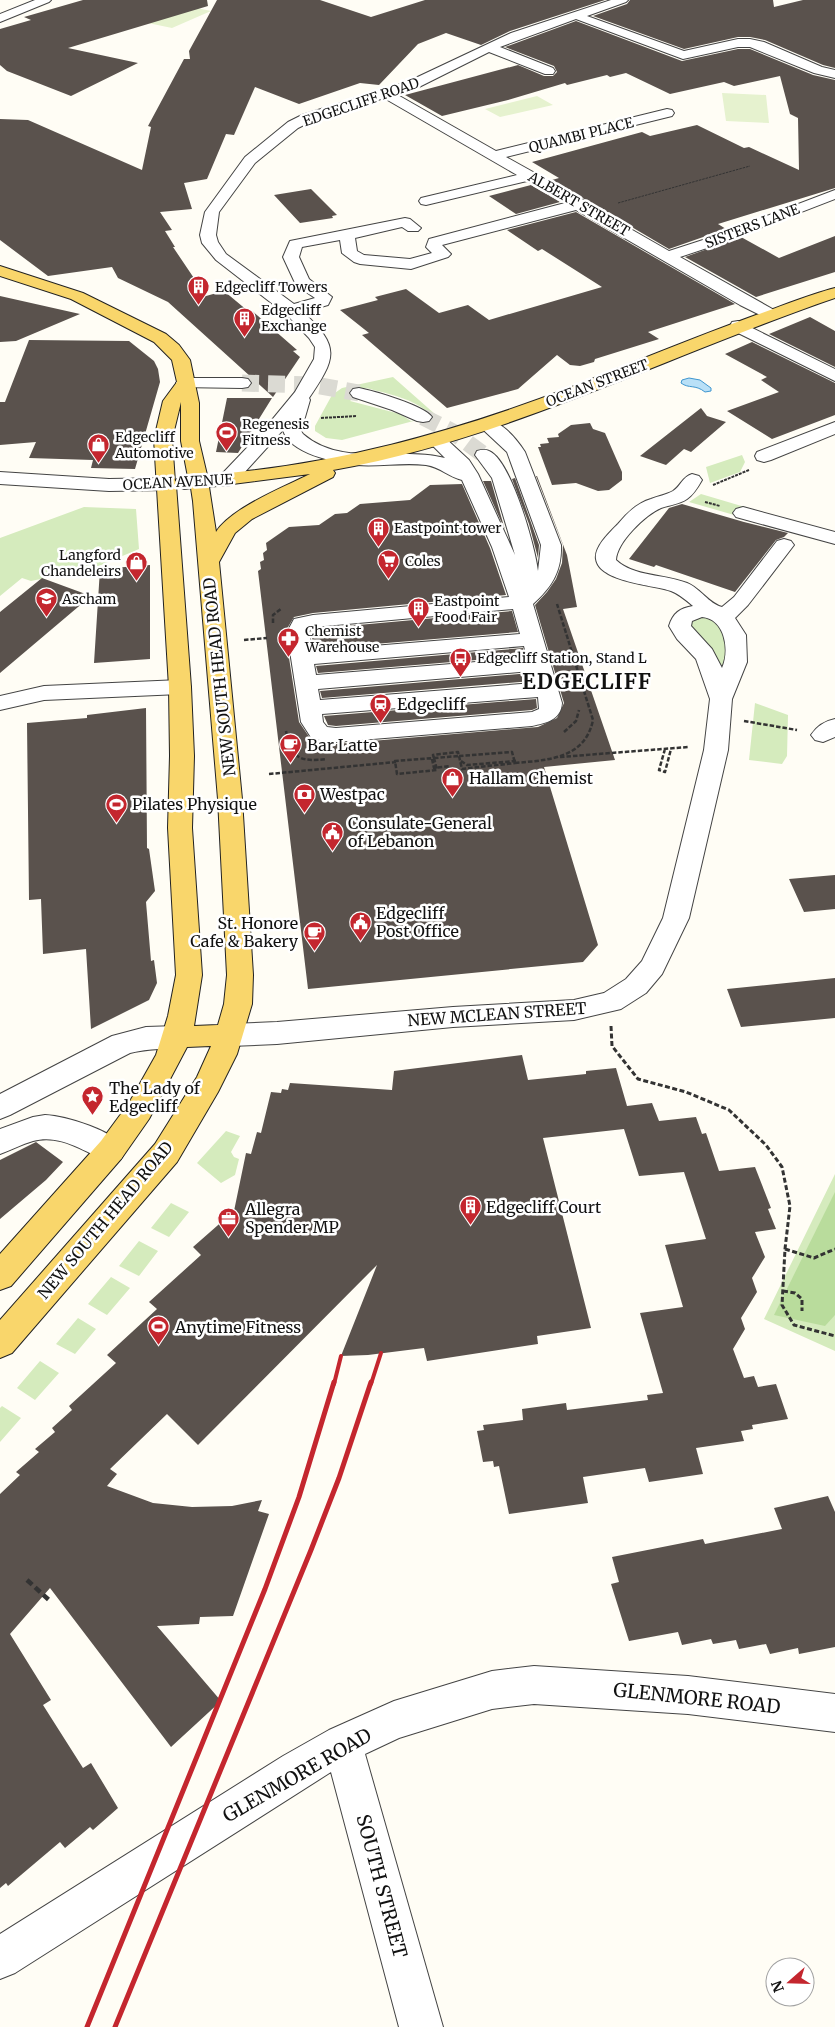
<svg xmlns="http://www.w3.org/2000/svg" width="835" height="2027" viewBox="0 0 835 2027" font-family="Merriweather,serif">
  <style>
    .green { fill: #d5ebbd; fill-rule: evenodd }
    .forest { fill: #b9dc9c }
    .pitch { fill: #e6f2cf }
    .water { fill: #b9e0f7; stroke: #3f96cf }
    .building { fill: #5a524d }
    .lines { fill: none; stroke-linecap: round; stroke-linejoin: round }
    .minor-tunnel { stroke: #dbdad3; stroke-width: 17; stroke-dasharray: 17 9; stroke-linecap: butt }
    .minor-casing { stroke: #444; stroke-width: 2 }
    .major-casing { stroke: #222; stroke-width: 2 }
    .path-far4 { stroke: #333; stroke-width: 1; stroke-dasharray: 2.5 1; stroke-linecap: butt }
    .path-far3 { stroke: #333; stroke-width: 2; stroke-dasharray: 3 1; stroke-linecap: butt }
    .path-far2 { stroke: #333; stroke-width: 2.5; stroke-dasharray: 4.5 2; stroke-linecap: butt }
    .path-far1 { stroke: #333; stroke-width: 3; stroke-dasharray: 5 2.5; stroke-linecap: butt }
    .path { stroke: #333; stroke-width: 4.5; stroke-dasharray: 7 4; stroke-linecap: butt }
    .minor { fill: #fff; fill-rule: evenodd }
    .major { fill: #f9d66b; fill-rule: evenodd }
    .rail-far1 { stroke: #c4262e; stroke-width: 4 }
    .rail { stroke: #c4262e; stroke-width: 5 }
    .labels { text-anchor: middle; stroke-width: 5; stroke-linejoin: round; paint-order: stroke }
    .far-street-label { font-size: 14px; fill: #111; stroke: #fff }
    .far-poi-label { font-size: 14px; fill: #111; stroke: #fff; text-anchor: start }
    .street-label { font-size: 16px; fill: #111; stroke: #fff }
    .poi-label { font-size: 16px; fill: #111; stroke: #fff; text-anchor: start }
    .near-street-label { font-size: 19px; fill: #111; stroke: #fff }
    .district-label { font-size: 21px; font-weight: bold; letter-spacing: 1px; fill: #111; stroke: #fff }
  </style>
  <rect width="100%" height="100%" fill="#fffdf5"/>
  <path class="green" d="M393,377l43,38 -94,25 -16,-2 -11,-7v-5l17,-31 10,-7zM366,388c22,6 48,10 65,27l-20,6 -11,-7 -50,-13z
    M742,455l3,7 -5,10 -30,11 -4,-16z
    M701,494l54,16 -7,9 -59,-17z
    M84,507l52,2 3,40 -45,19 -63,13 -9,-3 -22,18v-58z
    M689,613l40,10 -4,43 -16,-5 -28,-40z
    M755,703l33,12 -1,41 -5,8 -33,-4z
    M226,1131l14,5 -9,16 3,5 5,2 -4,16 -14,8 -24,-20z
    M835,1174v177l-71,-32z
    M171,1203l18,9 -20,25 -18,-9z
    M139,1241l19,10 -19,25 -20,-10z
    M111,1277l19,11 -23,27 -19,-11z
    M78,1318l18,11 -21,25 -19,-10z
    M40,1361l19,12 -24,27 -18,-12z
    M2,1406l19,12 -21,24v-34z"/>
  <path class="forest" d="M835,1192v123l-10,11 -51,-11z"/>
  <path class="pitch" d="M187,6l24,5 -39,17 -24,-5z
    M722,93l44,2 3,28 -43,-2z
    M537,96l16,9 -53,12 -15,-8z"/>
  <path class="water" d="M689,378l11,2 11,8v3l-6,1c-10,-8 -16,-3 -24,-9l1,-3z"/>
  <path class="building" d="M83,0h124l1,6 -140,42 70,15 -67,33 -64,-25 -7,-6v-36l31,-9 -7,-3z
    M217,0h103l51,17 54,-17h180l-95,31 -29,14 -35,-12 -28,11 -39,41 -19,-2 -61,21 -44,-17 -21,48 -8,-1 -19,45 -23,4 8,26 -32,3 12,18 -7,1 10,16h-2l33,49 18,-5 24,20 3,-1 46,40 -4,1 7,6 -27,40 -105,-95 -50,-24 -6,-11 -64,9 -48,-36v-121l28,1 114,50 9,-43 -3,-1 36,-67h6l-1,-8z
    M630,0h143l1,7 29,-7h32v68l-12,-3 -58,-25 -15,-3h-12l-54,12 -91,-33 34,-12z
    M576,21l106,40 56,-12h12l63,26 22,5v108l-117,36 8,5 -57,20 -117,-69 7,-2 -27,-16 110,-30 8,4 47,-11 47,23 5,-1 50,23 -1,-52 -8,-4 -10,-38 -46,10 -10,-4 -54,12 -44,-21 -16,4 -3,-2 -40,10 -2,-2 -57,17 -66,16 -37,-21 113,-30 26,11h9l4,-4 -3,-6 -49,-19z
    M531,185l29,17 -44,12 -27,-18z
    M311,189l26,26 -5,1 1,2 -33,5 -26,-28z
    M576,212l159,92 -87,28 11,7 -64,20 -1,3 -14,4 -10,-1 -13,-10 -39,34 -71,19 -85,-73 7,-2 -29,-23 38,-10 -3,-3 31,-8 33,24 29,-8 21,15 113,-33 -60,-38 -4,2 -31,-21z
    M835,236v36l-79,25 -71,-40 56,-20 38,21z
    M0,296l80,18 -64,27 -16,1z
    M810,317l25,14v36l-66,-33z
    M29,340l100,1 25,20 4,8 2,13 -25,87 -44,-1 2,-8 -64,-2 7,-16 -36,3v-43h5z
    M752,342l83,41v32l-63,24 -45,-28 52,-19 -18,-12 6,-3 -42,-23z
    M227,398h45l-34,55 -22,-1z
    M701,408l6,8 19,6 -35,30 -7,-3 -18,16 -26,-9z
    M590,423l3,6 12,4 17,39v8l-13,10 -11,1 -22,-8 -24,2 -14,-38h3l-1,-3 9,-1 -2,-5 12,-1 -1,-3 13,-9z
    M536,476h1l30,79 10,52 -14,2 52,151 -71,7 54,178 -15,17 -275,27 -50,-418 3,-2 -1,-7 4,-2 -1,-7 4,-3 -1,-7 23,-16 30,-2 16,-11 12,-1 13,-9 50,-4 20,-15 32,-1 28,64 16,47 -193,18 -19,4 -9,15 14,90 13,19 24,3 202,-17 19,-9 7,-15 -29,-98 12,-13 9,-13 6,-16 1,-18z
    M515,478l24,67 -1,13 -9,-34 -17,-45z
    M483,481h8l14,49z
    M682,504l62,18 44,11 -4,4 -8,3 -41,52 -79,-27 -2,2 -25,-8 40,-51z
    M150,565v94l-56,4 6,-94z
    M42,578l49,18 -91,77v-61z
    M512,611l6,21 -204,17 -3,-17 3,-3z
    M523,648l2,8 -207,17 -2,-7z
    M530,673l2,8 -210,17 -2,-7z
    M536,699l1,9 -5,2 -196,16 -8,-1 -4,-9z
    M146,708l1,140 2,1 6,42 -9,11 5,59 3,-1 3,23 -8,17 -58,29 -5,-80 -43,5 -2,-55 -12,1 -2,-177 60,-5v-3z
    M835,875v34l-31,3 -15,-33z
    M835,978v40l-94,9 -14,-38z
    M522,1055l6,25 58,-6v-3l30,-3 11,38 25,-3 7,18 37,-4 6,17 4,-1 13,38 36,-4 16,41 -3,1 8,20 -21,3 10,25 -13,21 5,14 -16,26 4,11 -12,20 11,29 10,-2 4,11 18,-3 12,35 -36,6 1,4 -12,2 3,10 -48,7 7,26 -54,8 -4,-14 -62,9 5,26 -79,11 -10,-48 -5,1 -1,-6 -10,1 -6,-31 7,-1 -1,-5 40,-5 -1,-11 44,-6 1,7 81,-10 -1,-5 16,-2 -23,-80 43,-6 -18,-62 41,-6 -22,-67 -45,4 -15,-47 -81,9 48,190 -54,8 1,8 -111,17 -3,-13 -56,7 -27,1 36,-91 -179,180 -31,-31 -57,55 7,5 -10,12 46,17 39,4 40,-1 30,-6 -4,11 11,3 -36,102 -33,1 -1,7 -42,2 64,75 -50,46 -121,-159 -40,46 41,66 -8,5 40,63 8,-5 27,45 -25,22 -3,-3 -25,21 -5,-6 -52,44 -2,-3 -6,5v-394l20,-19 -4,-3 23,-20 -4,-3 20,-17 -3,-4 20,-18 -3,-4 47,-43 -9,-8 50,-46 -8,-7 52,-47 -8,-8 41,-36 12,-58 5,1 6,-22 4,1 10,-41 10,1 1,-4 6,1 2,-7 102,7 2,-19z
    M36,1142l27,20 -17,18 -46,39v-59z
    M828,1496l7,16v135l-36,7 -1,-6 -28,6 -4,-10 -27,5 -3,-9 -23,4 -2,-5 -29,6 -4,-13 -49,9 -18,-57 8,-2 -7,-25 91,-18 2,5 77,-15 -8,-21z"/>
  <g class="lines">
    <path class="minor-tunnel" d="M242,383l73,2 44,8
      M423,417l30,15 31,23"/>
    <defs>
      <path id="minor" d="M35,0h16l-2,2 -49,20v-8z
        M611,0h17l-2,2 -39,14 97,35 54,-12h12l14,3 58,25 13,3v8l-21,-5 -64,-26h-12l-55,12 -107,-40 -76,28 53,21 2,3 -2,3h-8l-56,-22 -72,36 -21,6 100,57 171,-42 5,1 2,3 -2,3 -166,41 79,44 2,3 82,47 37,-12 129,-49v9l-119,46 -36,12 96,54 2,3 -2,3h-12l-24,-12 -164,-95 -134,35 9,9 -3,3 -37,12 -51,-5 -6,-2 -12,-9 -2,-13 -38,7 -3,10 10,22 23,18 -4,8 -25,7c38,35 33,46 6,86l1,2 -9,31 2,3c39,34 96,12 142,24l-18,-18 2,-4 7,-2 7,2 26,24 9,14 37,81 -23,-77 -17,-23 2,-4c4,-1 8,-2 12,0 22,9 46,95 49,120l3,-26 -34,-93 -30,-28 3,-4c18,-4 36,18 45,32l36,93c1,26 -9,42 -28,59l29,99c-1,17 -16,20 -30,23l-196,16 -24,-3 -11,-17 -14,-90 7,-13 19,-4 196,-18 -17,-50 -30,-67c-13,-3 -22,-13 -36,-15 -23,-3 -46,2 -70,0 -21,-2 -67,-12 -73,-35l-49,54 -7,2 -7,-2 -3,-4 3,-4 42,-44 33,-40 19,-33 1,-12 -6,-9 -22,-23 -71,-55 -14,-17 -2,-8 5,-23 40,-55 43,-35 14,-7 105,-33 104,-49zM384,98l133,77 -96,23 -2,3 2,3 5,1 101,-24 38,22 -136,36 -3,8 6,6 -22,6 -46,-4 -7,-4 -2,-13 47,-11 6,4h10l3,-3 -11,-9 -5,-1 -115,23 -7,16 13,28 19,13 -21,6 -68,-50 -8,-12 -2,-7 3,-23 36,-49 43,-35 14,-7zM513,609l7,25 -208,17 -3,-19 2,-4 3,-1zM524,646l3,12 -211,17 -2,-11zM531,671l3,12 -214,17 -2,-11zM538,697l1,12 -7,3 -196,16 -9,-1 -4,-5 -1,-8z
        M738,321l97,48v12l-103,-51 -2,-4 2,-4z
        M185,378h57l6,1 3,4 -3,4 -6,1 -63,-1 -3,-4 3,-4z
        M359,388c15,3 66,18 73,29l-3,4 -6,1 -6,-1 -25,-11 -39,-13 -3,-4 3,-4z
        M835,422v12l-64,26 -7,2 -7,-2 -2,-4 2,-4z
        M0,472l109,7 58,-1 7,2 3,4 -3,4 -7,2 -58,1 -109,-7z
        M692,474l7,2 3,4c-4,7 -8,14 -15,19 -7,5 -17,6 -26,9 -16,7 -44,34 -45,52 18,17 49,14 71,23 13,5 22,21 35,24l12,-10 43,-56 7,-2 7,2 3,4 -46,60 -13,13 11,17 1,27 -15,37 -4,51 -39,168 -27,56 -16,19 -25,16 -47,11 -121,7 -176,17 -47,2 -10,-3 -4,-8 4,-8 10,-3 47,-2 176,-15 121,-7 30,-7 22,-14 16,-18 21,-43 41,-168 6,-51 -14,-40 -19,-20 -8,-13c4,-13 11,-18 24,-20 -7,-6 -14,-12 -22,-15 -17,-6 -72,-9 -75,-32 -2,-12 14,-27 22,-35 9,-11 19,-21 33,-25 7,-3 15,-4 22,-8 8,-5 9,-14 19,-17zM702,617c23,2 28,33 20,51l-10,-19 -21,-23 1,-5z
        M743,507l92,25v12l-99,-27 -3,-4 3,-4z
        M180,680l8,2 3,5 -3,5 -8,2 -136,6 -44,10v-14l44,-10z
        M835,719v18l-12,5 -8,-2 -4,-5c6,-9 14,-14 24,-16z
        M177,1026l10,3 4,8 -4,8c-19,5 -38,3 -57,8l-120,62 -10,4v-25l112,-58 34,-9z
        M45,1115c21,1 71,16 81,35l-5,9 -10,3c-26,-9 -50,-29 -78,-21 -11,3 -22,9 -33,13v-25l33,-12z
        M534,1666l154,10 147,18v38l-147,-18 -154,-10 -42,5 -93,29 -34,16 78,273h-44l-68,-255 -316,201 -15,6v-45l283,-178 46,-26 65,-29 98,-30z"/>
      <path id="major" d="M0,266l83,27 83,41 13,11 11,15 9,43v38l8,34c127,-10 244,-42 362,-87 63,-25 124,-50 187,-73 26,-9 52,-20 79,-27v10c-167,57 -327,141 -502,172l2,3 -2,4 -81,42 -17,14 -16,29 23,237 11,176 -1,29 -15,50 -19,38 -41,70 -165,191 -12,5v-38l155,-176 42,-67 14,-31 -24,1 -38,72 -28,40 -110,127 -11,4v-36l101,-113 28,-38 27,-48 12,-39 8,-41 -8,-147 2,-72 -1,-69 -15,-248 9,-38 14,-19 -5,-22 -18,-18 -83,-43 -71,-23zM181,402v39l7,36 -11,2 -2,3 -3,-43zM310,474c-26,13 -79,34 -94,58l-7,-45zM176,485l8,4 7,-1 2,13 25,298 9,176 -3,29 -6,21 -24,1 8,-51 -10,-147 2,-72 -3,-69z"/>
    </defs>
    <use href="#minor" class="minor-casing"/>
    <use href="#major" class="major-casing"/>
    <path class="path-far4" d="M618,203l132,-37"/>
    <path class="path-far3" d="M321,418l36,-2
      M713,485l36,-15
      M705,502l15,4"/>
    <path class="path-far2" d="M273,623v-8l9,-7
      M244,640l23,-2
      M744,721l53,9
      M286,731c5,28 14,31 41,28
      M564,732l12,-11 3,-11
      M665,749l-6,21 6,2 6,-23
      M459,756l3,13 53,-6
      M459,756l53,-4 3,11
      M560,757l128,-10
      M434,758l3,12 -40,4 -2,-13z
      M434,758l-1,-3 25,-3 1,4
      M434,758l25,-2
      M432,759l2,9 16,-2
      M461,761l6,4 49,-4
      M515,763c33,-3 70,-4 78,-43l-36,-116
      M269,774l127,-12"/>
    <path class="path-far1" d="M611,1026l1,20 26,33 48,13 43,18 37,35 16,22 8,39 -5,43 -3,56 12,20 41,11
      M785,1249l29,9 21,-9
      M783,1291l12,2 7,6v12"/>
    <path class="path" d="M27,1580l22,20"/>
    <use href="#minor" class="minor"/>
    <use href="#major" class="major"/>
    <path class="rail-far1" d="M334,1384l7,-28
      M371,1384l10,-31"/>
    <path class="rail" d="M87,2027l178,-438 34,-92 35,-115
      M115,2027l196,-477 28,-72 32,-96"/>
  </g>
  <defs>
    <symbol id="building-pin" viewBox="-11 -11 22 30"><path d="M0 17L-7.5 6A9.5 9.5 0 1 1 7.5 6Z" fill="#c4262e" stroke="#fff"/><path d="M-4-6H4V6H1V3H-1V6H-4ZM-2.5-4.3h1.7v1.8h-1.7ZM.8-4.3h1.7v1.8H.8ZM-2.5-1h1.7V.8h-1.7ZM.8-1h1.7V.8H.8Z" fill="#fff"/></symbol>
    <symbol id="stadium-pin" viewBox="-11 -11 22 30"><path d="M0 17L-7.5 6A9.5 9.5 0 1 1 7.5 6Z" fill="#c4262e" stroke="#fff"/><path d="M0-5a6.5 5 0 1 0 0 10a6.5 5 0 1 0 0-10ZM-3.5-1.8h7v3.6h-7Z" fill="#fff"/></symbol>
    <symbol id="shop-pin" viewBox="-11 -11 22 30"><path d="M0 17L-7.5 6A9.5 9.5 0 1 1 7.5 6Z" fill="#c4262e" stroke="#fff"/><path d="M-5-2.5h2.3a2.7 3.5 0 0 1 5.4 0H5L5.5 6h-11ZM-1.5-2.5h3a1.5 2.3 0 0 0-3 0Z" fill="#fff"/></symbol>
    <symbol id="supermarket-pin" viewBox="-11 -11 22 30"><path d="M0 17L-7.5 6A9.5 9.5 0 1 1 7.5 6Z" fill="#c4262e" stroke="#fff"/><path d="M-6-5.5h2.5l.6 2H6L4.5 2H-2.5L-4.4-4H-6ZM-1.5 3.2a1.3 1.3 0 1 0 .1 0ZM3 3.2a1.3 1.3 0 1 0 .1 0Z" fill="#fff"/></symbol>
    <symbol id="school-pin" viewBox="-11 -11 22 30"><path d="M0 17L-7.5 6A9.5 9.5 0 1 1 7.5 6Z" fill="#c4262e" stroke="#fff"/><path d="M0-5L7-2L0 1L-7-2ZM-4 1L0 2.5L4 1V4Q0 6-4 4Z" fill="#fff"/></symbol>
    <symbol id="pharmacy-pin" viewBox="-11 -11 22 30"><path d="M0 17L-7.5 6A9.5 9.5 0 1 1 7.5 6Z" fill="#c4262e" stroke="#fff"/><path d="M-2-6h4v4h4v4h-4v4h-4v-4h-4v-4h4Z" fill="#fff"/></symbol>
    <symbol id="bus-pin" viewBox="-11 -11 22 30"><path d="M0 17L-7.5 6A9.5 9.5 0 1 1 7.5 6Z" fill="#c4262e" stroke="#fff"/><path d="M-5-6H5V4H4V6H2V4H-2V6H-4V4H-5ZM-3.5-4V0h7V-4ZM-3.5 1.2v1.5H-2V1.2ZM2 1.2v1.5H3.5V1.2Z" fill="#fff"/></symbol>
    <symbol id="station-pin" viewBox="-11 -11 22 30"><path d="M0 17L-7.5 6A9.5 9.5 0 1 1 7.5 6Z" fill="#c4262e" stroke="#fff"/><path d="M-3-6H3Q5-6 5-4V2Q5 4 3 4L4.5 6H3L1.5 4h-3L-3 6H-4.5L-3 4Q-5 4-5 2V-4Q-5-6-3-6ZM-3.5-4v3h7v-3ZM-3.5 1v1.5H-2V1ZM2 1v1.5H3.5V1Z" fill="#fff"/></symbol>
    <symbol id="cafe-pin" viewBox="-11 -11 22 30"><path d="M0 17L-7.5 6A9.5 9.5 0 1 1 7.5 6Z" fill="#c4262e" stroke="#fff"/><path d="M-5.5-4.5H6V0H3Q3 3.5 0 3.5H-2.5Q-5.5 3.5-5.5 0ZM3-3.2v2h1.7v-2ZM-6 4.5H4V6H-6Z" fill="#fff"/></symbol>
    <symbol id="bank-pin" viewBox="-11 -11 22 30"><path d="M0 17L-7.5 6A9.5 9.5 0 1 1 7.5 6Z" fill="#c4262e" stroke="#fff"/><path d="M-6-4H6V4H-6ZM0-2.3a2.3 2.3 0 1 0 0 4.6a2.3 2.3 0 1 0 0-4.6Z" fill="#fff"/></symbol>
    <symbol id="civic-pin" viewBox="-11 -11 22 30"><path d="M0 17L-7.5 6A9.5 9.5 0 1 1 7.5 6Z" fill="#c4262e" stroke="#fff"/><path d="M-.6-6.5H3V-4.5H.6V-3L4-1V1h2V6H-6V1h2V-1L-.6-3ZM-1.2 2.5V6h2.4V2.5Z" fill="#fff"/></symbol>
    <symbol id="sight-pin" viewBox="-11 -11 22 30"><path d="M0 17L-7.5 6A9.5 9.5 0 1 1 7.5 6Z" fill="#c4262e" stroke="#fff"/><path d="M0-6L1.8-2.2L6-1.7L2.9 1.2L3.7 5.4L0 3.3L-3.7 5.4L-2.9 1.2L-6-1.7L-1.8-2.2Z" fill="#fff"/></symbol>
    <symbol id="office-pin" viewBox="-11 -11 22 30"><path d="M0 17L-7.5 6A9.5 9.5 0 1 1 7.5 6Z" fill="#c4262e" stroke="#fff"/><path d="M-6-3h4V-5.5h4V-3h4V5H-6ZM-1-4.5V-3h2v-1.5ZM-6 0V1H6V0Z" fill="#fff"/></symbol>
  </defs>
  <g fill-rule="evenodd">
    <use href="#building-pin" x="186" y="274" width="25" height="34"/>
    <use href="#building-pin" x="232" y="306" width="25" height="34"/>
    <use href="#stadium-pin" x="214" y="420" width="25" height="34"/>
    <use href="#shop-pin" x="86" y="432" width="25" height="34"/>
    <use href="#building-pin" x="366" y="516" width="25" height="34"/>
    <use href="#supermarket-pin" x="376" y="548" width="25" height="34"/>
    <use href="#shop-pin" x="124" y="550" width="25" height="34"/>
    <use href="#school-pin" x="34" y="586" width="25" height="34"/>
    <use href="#building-pin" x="406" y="596" width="25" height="34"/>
    <use href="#pharmacy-pin" x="276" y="626" width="25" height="34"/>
    <use href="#bus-pin" x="448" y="646" width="25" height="34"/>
    <use href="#station-pin" x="368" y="692" width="25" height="34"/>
    <use href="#cafe-pin" x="278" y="732" width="25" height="34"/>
    <use href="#shop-pin" x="440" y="766" width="25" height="34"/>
    <use href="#bank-pin" x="292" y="782" width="25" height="34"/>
    <use href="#stadium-pin" x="104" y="792" width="25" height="34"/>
    <use href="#civic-pin" x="320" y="820" width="25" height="34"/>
    <use href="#civic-pin" x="348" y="910" width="25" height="34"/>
    <use href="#cafe-pin" x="302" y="920" width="25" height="34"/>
    <use href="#sight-pin" x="80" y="1084" width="25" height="34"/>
    <use href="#building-pin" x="458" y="1194" width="25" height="34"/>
    <use href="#office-pin" x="216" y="1206" width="25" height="34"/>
    <use href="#stadium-pin" x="146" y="1314" width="25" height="34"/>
  </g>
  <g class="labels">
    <g class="far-street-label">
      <text transform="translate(361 102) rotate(-19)" y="5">EDGECLIFF ROAD</text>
      <text transform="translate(581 135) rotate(-14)" y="5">QUAMBI PLACE</text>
      <text transform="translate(579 204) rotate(30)" y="5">ALBERT STREET</text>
      <text transform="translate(752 226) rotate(-21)" y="5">SISTERS LANE</text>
      <text transform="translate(597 383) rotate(-21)" y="5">OCEAN STREET</text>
      <text transform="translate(178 482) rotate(-3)" y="5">OCEAN AVENUE</text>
    </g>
    <g class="far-poi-label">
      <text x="215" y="292">Edgecliff Towers</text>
      <text x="261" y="315">Edgecliff<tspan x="261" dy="16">Exchange</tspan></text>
      <text x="242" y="429">Regenesis<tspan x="242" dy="16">Fitness</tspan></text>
      <text x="115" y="442">Edgecliff<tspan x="115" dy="16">Automotive</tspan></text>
      <text x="394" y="533">Eastpoint tower</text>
      <text x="121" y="560" text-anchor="end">Langford<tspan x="121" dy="16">Chandeleirs</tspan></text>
      <text x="405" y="566">Coles</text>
      <text x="62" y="604">Ascham</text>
      <text x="434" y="606">Eastpoint<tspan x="434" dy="16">Food Fair</tspan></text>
      <text x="305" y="636">Chemist<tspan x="305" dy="16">Warehouse</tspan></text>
      <text x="477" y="663">Edgecliff Station, Stand L</text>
    </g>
    <g class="street-label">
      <text transform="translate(219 677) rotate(-96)" y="6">NEW SOUTH HEAD ROAD</text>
      <text transform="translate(497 1014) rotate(-4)" y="6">NEW MCLEAN STREET</text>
      <text transform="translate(105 1220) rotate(-50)" y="6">NEW SOUTH HEAD ROAD</text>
    </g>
    <g class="poi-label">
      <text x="397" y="710">Edgecliff</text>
      <text x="307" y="751">Bar Latte</text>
      <text x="469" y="784">Hallam Chemist</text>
      <text x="320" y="800">Westpac</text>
      <text x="132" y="810">Pilates Physique</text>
      <text x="348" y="829">Consulate-General<tspan x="348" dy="18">of Lebanon</tspan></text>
      <text x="376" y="919">Edgecliff<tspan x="376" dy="18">Post Office</tspan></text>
      <text x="298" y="929" text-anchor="end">St. Honore<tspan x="298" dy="18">Cafe &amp; Bakery</tspan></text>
      <text x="109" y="1094">The Lady of<tspan x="109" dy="18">Edgecliff</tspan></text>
      <text x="486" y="1213">Edgecliff Court</text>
      <text x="245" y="1215">Allegra<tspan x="245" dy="18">Spender MP</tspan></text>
      <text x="175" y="1333">Anytime Fitness</text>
    </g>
    <g class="near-street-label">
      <text transform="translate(697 1698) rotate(6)" y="7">GLENMORE ROAD</text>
      <text transform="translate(297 1775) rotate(-30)" y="7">GLENMORE ROAD</text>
      <text transform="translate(382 1886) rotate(75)" y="7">SOUTH STREET</text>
    </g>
    <g class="district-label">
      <text x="587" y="689">EDGECLIFF</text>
    </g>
  </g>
  <g transform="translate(790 1982) rotate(250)"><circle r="24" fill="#ffffff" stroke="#a0a0a0"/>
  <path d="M0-4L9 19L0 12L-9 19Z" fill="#c4262e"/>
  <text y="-8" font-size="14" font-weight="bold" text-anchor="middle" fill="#111111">N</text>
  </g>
</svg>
